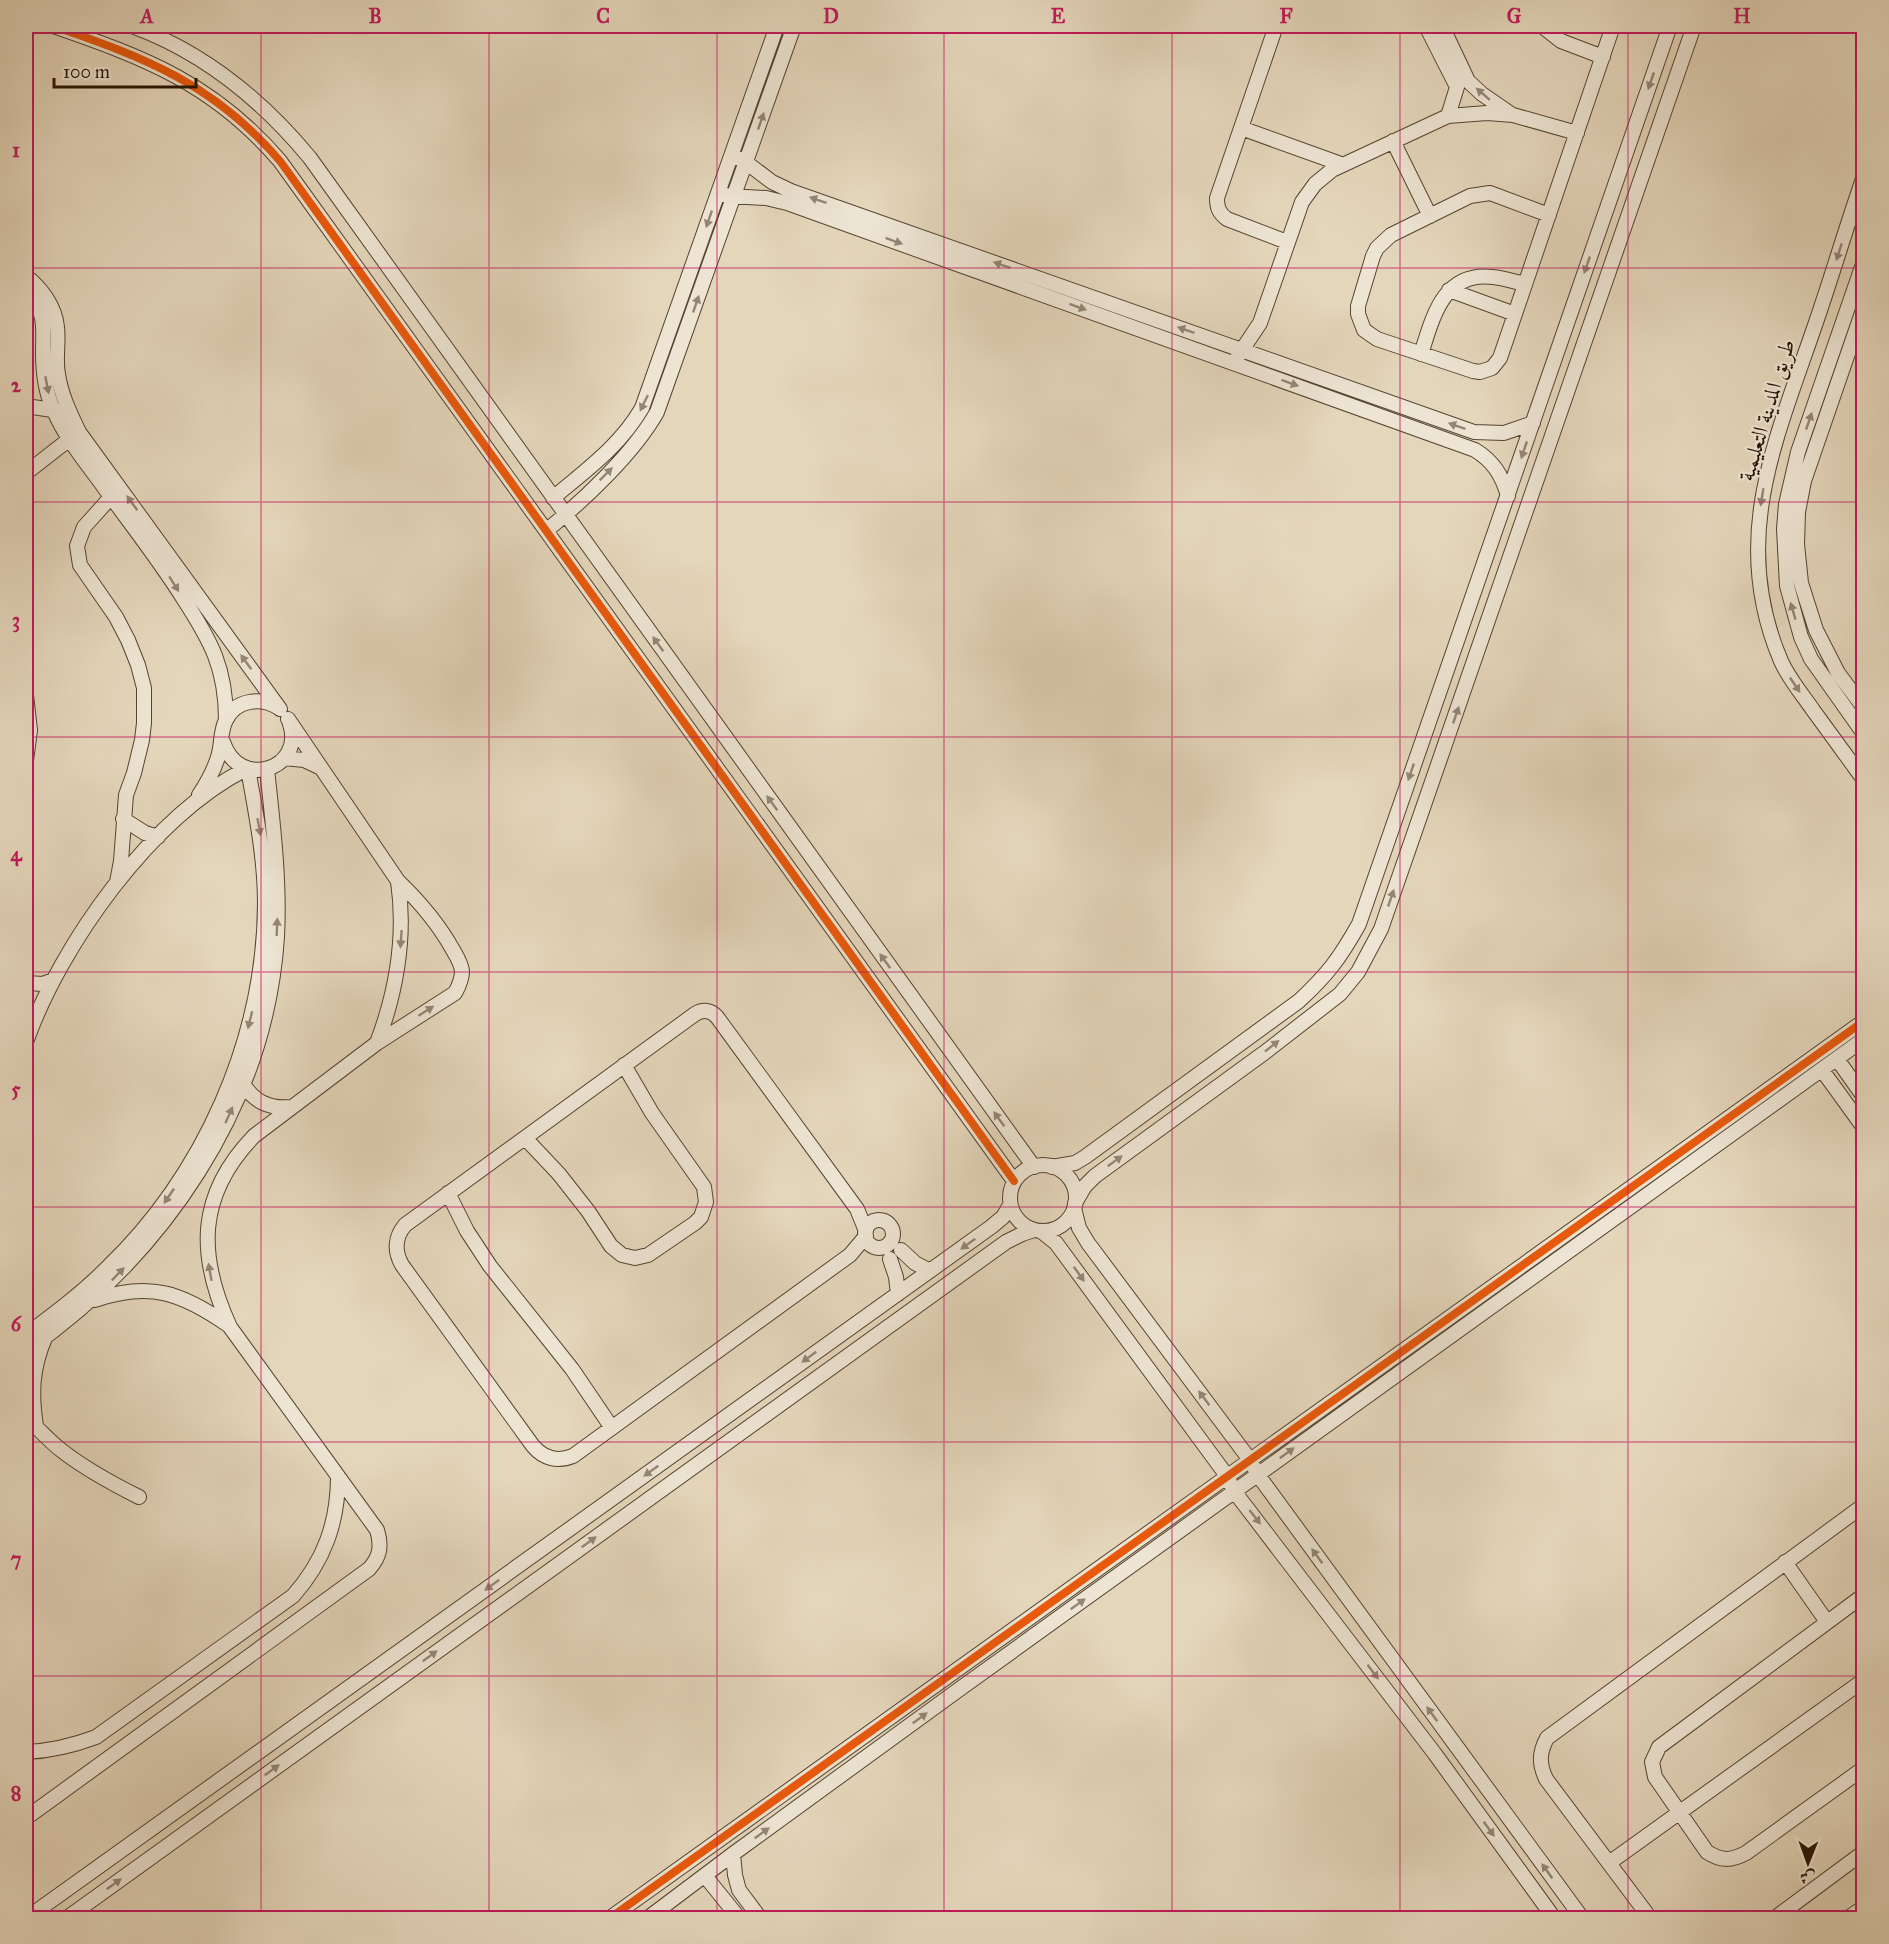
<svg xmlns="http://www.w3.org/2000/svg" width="1889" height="1944" viewBox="0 0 1889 1944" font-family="'IM FELL Great Primer',Amiri,serif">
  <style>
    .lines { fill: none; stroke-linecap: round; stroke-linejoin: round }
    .minor-casing { stroke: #55442f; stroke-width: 16 }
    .minor { stroke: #ede4d3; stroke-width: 14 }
    .cycleway-casing { stroke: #ede4d3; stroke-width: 11 }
    .cycleway { stroke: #e8590c; stroke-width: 8 }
    .oneway { fill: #938674 }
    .grid { fill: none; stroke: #c2185b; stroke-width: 1.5; stroke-opacity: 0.55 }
    .labels { text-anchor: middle; stroke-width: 4.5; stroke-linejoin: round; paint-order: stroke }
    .street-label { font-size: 22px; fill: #251400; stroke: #ede4d3 }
    .neatline { fill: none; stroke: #c2185b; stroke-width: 2 }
    .grid-label { font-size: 20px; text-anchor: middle; font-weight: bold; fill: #c2185b }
  </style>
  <rect width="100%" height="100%" fill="#e4d6bb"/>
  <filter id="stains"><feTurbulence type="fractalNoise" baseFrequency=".00333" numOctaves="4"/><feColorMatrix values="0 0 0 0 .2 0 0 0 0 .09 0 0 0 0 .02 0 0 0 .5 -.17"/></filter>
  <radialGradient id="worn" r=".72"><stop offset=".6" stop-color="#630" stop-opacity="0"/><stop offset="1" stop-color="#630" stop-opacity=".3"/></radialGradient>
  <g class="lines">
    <defs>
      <path id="minor" d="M53,26c93,32 161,58 227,135l734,1020
        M132,26c71,26 130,74 178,132l724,1009
        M1276,26l-59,172c0,10 2,15 10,21l60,23
        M1426,26l31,61 -9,29
        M1442,26l26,55 14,13 29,20
        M1542,26l19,15 42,16
        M1241,128l100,36
        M1393,141l37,75
        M732,155l11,5 29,22 19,9 683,241 30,1 29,-10
        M1864,176c-18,51 -33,104 -51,155 -39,113 -83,211 -32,330 8,18 21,33 32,49 17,23 34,47 51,70
        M718,193l12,3 36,2 21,5 688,247c18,11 27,25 33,46
        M1549,215l-59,-22 -20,3 -79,39 -14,13 -4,8 -15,50v8l6,16 13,9 96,32 7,1 12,-4 8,-10 113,-332
        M1864,261l-66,191 -12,52 -2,25 3,57 14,51 10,22 53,75
        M26,276c15,12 29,30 31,51 2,16 -2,31 1,47 3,21 12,39 21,58l201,277
        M1449,290l66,24
        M26,291c21,23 17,33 17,62 0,20 3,41 11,58 12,27 30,49 47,72 28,39 57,75 82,115 28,43 43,70 43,122
        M1864,307l-60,174 -6,31 -1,32 4,39 15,47 22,43 26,35
        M1421,354c12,-37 22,-83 72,-77 11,1 22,5 32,7
        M1238,356l22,-33 42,-121 13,-18 17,-14 116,-54 39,-3 26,2 64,18
        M26,406l33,5
        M26,473l50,-39
        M111,497l-27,30 -7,19 3,19 36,52 12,23 10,25 6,23v35l-2,17 -8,33 -8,22 -5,66 -4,21
        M553,498c33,-28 67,-52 89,-90l135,-382
        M547,530c37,-30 87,-77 110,-118l137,-386
        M26,695l4,35 -4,31
        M223,742c16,49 82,27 67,-18
        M284,758l20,2 15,7
        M199,795c8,-12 15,-25 19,-38 4,-12 2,-26 8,-37 10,-21 35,-23 53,-12
        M123,819l22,14 13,4
        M26,983l17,1 10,-4
        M26,1004l5,22
        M26,1042c35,-98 126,-226 220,-273
        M377,1043c20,-53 29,-106 21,-162
        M1837,1059l27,38
        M1822,1070l42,58
        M243,1084c12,18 26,25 48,23
        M525,1138l34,36 29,37 23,35 11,9 13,3 13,-3 47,-32 6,-6 5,-15 -2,-15 -52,-74 -28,-48
        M1010 1198a33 33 0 1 1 66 0a33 33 0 1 1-66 0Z
        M1052,1167l23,-4 10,-6 214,-156c29,-27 41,-43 60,-77l311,-898
        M448,1193l19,38 23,35 82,103 40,59
        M1075,1203l10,-17 10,-10 169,-123 76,-59 18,-22 23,-43 313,-903
        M1074,1208l5,20 9,15 162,217 8,15 324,443
        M865 1234a14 14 0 1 1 28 0a14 14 0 1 1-28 0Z
        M866,1231l-9,-22 -140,-192c-6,-7 -14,-8 -22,-3l-290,211c-10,12 -11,26 -3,40l131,181c11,13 25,16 40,10l277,-201 16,-19
        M1041,1231l15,12 171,233 7,15 201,263 119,164
        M901,1250l14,13 15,8
        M890,1259l6,18 2,17
        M95,1300c55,-19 87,-7 133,25
        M26,1335c28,-21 55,-41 80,-66 98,-94 158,-229 159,-365 0,-46 -9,-90 -17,-135
        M26,1351c136,-95 240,-244 251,-414 3,-56 -4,-112 -10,-168
        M26,1419c13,9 22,21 35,31 24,19 50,33 78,47
        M36,1426c-5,-32 -4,-58 9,-88
        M1785,1562l42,60
        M1864,1595l-205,152 -7,15 3,15 52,75c14,9 24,9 39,1l118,-85
        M26,1752c25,-1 46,-6 70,-15l197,-141c31,-35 45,-73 45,-120
        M26,1818l343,-249c11,-12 13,-23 8,-39l-147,-203c-33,-72 -33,-132 24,-191l123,-93 78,-50c4,-7 7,-13 7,-22 -1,-8 -5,-14 -9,-21 -15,-27 -33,-48 -55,-69l-110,-162
        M733,1854l2,21 4,15 21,28
        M1609,1863l255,-183
        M705,1876l34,42
        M27,1918l964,-691 12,-10 7,-12
        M67,1918l939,-676 16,-8 12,-4
        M610,1918l1254,-897
        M648,1918l85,-64 228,-166 903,-649
        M1650,1918l-104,-139c-7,-15 -7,-26 1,-41l317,-233
        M1775,1918l89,-66
        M1848,1918l16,-11"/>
    </defs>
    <use href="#minor" class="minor-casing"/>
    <use href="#minor" class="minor"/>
    <defs>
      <path id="cycleway" d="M53,26c93,32 161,58 227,135l734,1020
        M610,1918l1254,-897"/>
    </defs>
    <use href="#cycleway" class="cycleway-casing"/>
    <use href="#cycleway" class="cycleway"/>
  </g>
  <defs><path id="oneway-solid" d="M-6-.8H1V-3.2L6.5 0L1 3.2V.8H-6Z" transform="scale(1.5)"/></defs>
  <g class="oneway">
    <use href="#oneway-solid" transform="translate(1651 81) rotate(109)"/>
    <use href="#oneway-solid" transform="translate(1483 94) rotate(-139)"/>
    <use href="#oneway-solid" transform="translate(761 121) rotate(-71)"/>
    <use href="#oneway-solid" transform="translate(818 200) rotate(-161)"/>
    <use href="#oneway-solid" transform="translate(709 219) rotate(109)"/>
    <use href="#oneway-solid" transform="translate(894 241) rotate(20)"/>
    <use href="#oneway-solid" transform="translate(1839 252) rotate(108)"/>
    <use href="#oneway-solid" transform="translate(1002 265) rotate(-161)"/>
    <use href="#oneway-solid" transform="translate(1587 265) rotate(109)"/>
    <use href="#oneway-solid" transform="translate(696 304) rotate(-71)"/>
    <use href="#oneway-solid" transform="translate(1078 307) rotate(20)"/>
    <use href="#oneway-solid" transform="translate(1186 330) rotate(-161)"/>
    <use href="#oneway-solid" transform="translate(1290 383) rotate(20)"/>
    <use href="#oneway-solid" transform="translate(47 385) rotate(79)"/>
    <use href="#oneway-solid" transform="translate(644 403) rotate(116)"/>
    <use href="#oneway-solid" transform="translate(1809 421) rotate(-71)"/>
    <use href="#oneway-solid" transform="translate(1457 426) rotate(-161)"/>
    <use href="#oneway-solid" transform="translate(1524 450) rotate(109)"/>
    <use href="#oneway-solid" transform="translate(606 474) rotate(-45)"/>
    <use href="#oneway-solid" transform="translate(1762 497) rotate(99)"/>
    <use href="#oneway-solid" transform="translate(132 503) rotate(-126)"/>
    <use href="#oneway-solid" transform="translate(174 584) rotate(58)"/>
    <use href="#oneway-solid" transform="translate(1793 611) rotate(-106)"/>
    <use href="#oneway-solid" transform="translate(658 644) rotate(-126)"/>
    <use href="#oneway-solid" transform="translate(246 662) rotate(-126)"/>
    <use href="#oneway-solid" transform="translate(1795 685) rotate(56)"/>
    <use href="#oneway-solid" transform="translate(1456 715) rotate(-71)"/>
    <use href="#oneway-solid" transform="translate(1411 772) rotate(109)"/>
    <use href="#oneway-solid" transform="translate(772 803) rotate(-126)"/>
    <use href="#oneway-solid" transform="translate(259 827) rotate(80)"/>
    <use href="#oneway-solid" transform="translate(1391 898) rotate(-71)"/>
    <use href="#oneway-solid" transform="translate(277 927) rotate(-88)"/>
    <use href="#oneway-solid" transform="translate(401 939) rotate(94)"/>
    <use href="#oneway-solid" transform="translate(885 961) rotate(-126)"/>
    <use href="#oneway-solid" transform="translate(426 1011) rotate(-32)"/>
    <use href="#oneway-solid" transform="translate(250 1020) rotate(104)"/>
    <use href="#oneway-solid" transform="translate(1272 1046) rotate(-38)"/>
    <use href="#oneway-solid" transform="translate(229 1115) rotate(-66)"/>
    <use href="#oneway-solid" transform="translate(999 1119) rotate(-126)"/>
    <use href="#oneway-solid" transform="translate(1115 1161) rotate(-36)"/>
    <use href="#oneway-solid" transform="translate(169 1196) rotate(124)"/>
    <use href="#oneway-solid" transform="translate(968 1244) rotate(144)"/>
    <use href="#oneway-solid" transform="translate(210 1272) rotate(-100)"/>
    <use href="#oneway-solid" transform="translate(118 1274) rotate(-46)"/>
    <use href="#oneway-solid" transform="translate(1079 1274) rotate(54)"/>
    <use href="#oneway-solid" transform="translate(809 1357) rotate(144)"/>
    <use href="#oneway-solid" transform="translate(1204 1398) rotate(-127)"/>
    <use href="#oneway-solid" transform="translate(1287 1453) rotate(-36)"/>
    <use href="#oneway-solid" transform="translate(651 1471) rotate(144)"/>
    <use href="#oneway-solid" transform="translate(1255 1517) rotate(52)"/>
    <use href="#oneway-solid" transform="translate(589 1542) rotate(-36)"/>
    <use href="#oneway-solid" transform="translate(1317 1556) rotate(-126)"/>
    <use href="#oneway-solid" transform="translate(492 1585) rotate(144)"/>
    <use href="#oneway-solid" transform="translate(1078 1604) rotate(-36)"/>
    <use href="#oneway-solid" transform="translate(430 1656) rotate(-36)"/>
    <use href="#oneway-solid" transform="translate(1373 1672) rotate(53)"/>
    <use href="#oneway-solid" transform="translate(1432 1714) rotate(-126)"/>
    <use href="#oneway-solid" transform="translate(920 1718) rotate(-36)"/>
    <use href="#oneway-solid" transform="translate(272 1770) rotate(-36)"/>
    <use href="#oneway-solid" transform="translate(1489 1829) rotate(54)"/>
    <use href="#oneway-solid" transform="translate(762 1833) rotate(-36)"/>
    <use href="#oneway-solid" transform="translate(1547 1871) rotate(-126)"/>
    <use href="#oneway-solid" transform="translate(114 1884) rotate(-36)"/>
  </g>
  <path class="grid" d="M261,26v1892M489,26v1892M717,26v1892M944,26v1892M1172,26v1892M1400,26v1892M1628,26v1892M26,268h1838M26,502h1838M26,737h1838M26,972h1838M26,1207h1838M26,1442h1838M26,1676h1838"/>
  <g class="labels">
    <g class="street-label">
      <text transform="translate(1766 410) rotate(-73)" y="8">طريق المدينة التعليمية</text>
    </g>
  </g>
  <rect width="1889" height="1944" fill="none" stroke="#e4d6bb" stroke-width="66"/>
  <g transform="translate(1808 1863) rotate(181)" stroke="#ede4d3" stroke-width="4.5" paint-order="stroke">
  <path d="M0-4.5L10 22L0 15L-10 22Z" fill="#251400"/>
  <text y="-9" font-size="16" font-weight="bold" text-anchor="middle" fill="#251400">ش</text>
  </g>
  <path d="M54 78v9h142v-9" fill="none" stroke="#251400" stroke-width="3"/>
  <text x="63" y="78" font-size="18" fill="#251400" stroke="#ede4d3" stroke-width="4.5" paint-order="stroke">100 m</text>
  <rect x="33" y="33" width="1823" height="1878" class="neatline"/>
  <g class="grid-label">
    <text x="147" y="23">A</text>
    <text x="375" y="23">B</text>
    <text x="603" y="23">C</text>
    <text x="831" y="23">D</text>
    <text x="1058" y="23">E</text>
    <text x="1286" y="23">F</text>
    <text x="1514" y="23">G</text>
    <text x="1742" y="23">H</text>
    <text x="16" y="157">1</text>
    <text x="16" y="392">2</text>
    <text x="16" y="627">3</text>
    <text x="16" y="861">4</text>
    <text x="16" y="1096">5</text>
    <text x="16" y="1331">6</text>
    <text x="16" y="1566">7</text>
    <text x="16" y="1800">8</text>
  </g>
  <rect width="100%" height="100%" filter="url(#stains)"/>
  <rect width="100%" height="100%" fill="url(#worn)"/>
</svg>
